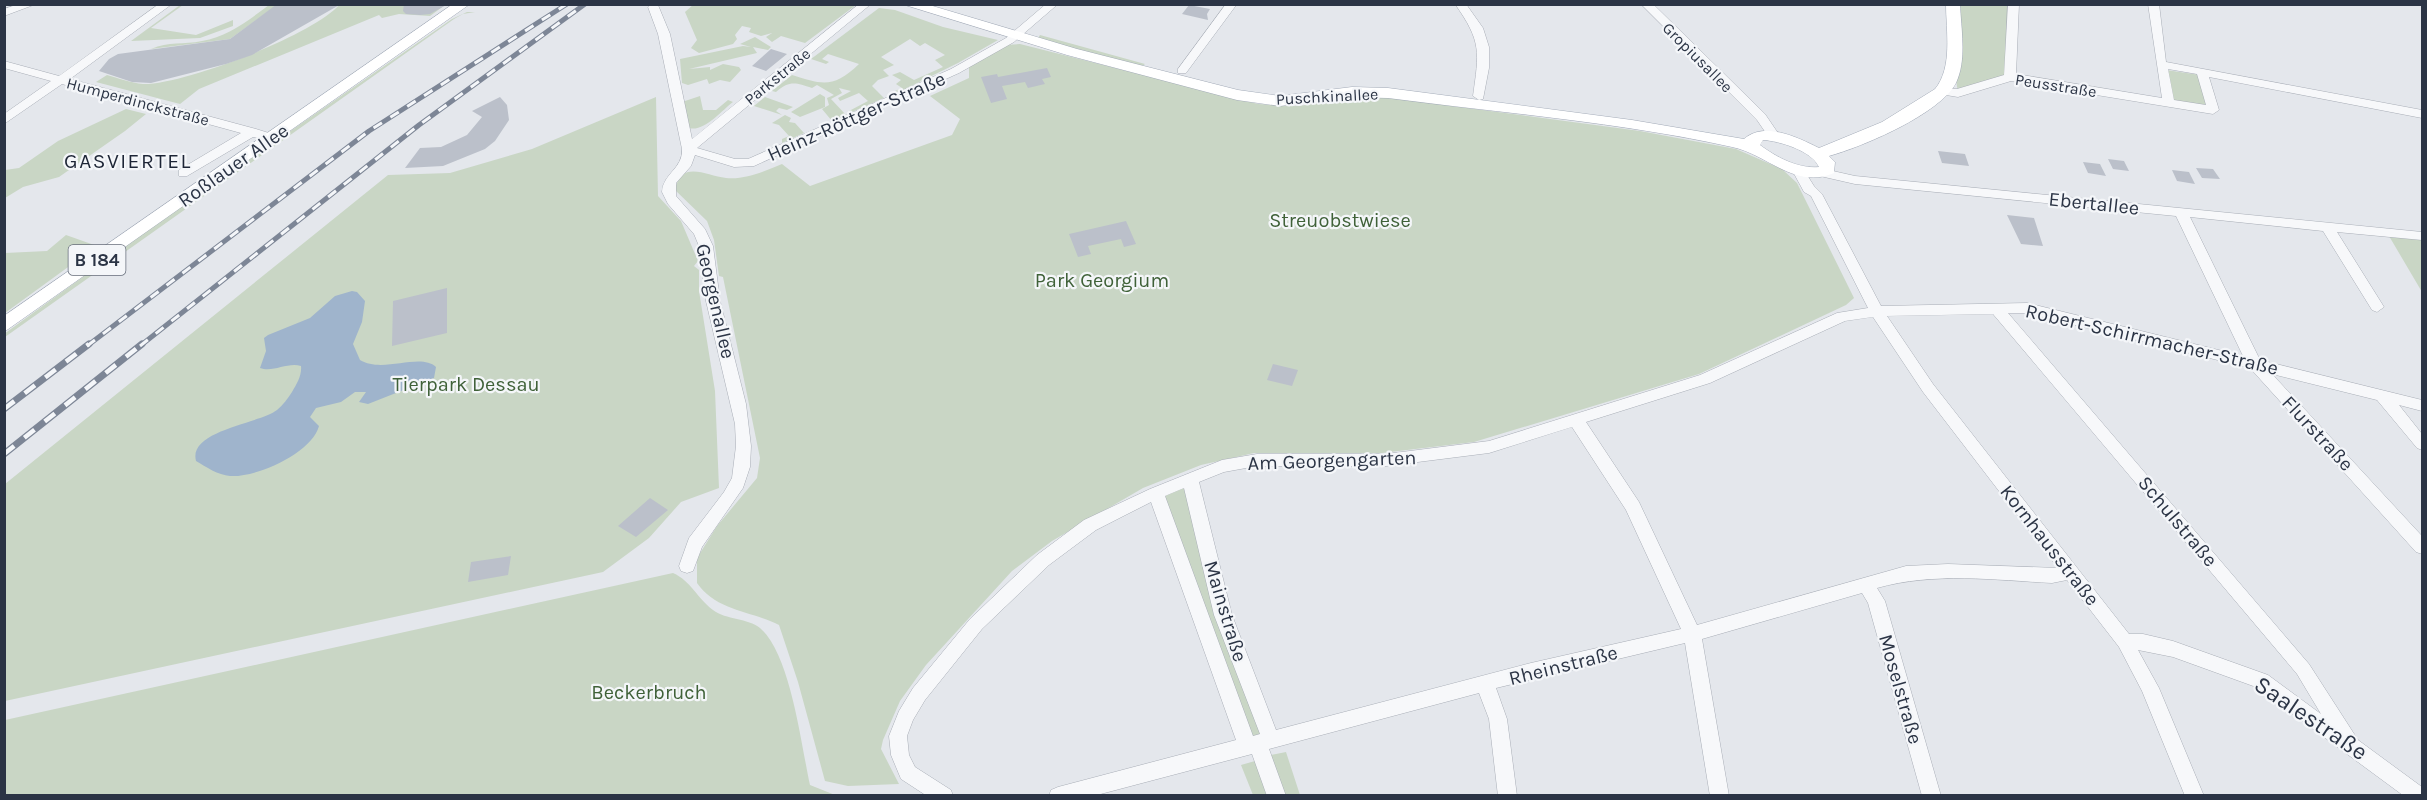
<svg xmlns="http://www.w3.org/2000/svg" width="2427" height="800" viewBox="0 0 2427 800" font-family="Karla,sans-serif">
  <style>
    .green { fill: #c9d6c5 }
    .water { fill: #9fb4cc }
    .building { fill: #bbc0ca }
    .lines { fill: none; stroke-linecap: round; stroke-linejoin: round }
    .minor-casing { stroke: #a9aeb7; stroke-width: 1 }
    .major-casing { stroke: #a3abb8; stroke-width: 1 }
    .minor { fill: #f7f8fa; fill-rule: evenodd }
    .major { fill: #fff; fill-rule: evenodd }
    .rail-far1-casing { stroke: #7d8696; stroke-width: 5 }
    .rail-casing { stroke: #7d8696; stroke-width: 7 }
    .rail-far1 { stroke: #f4f6f9; stroke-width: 3; stroke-dasharray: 10; stroke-linecap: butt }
    .rail { stroke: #f4f6f9; stroke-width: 4.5; stroke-dasharray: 13; stroke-linecap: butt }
    .labels { text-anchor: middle; stroke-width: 4.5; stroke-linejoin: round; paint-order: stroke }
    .far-street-label { font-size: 16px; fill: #2b3445; stroke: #f4f6f9 }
    .shield { fill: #f4f6f9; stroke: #676e7b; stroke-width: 1.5 }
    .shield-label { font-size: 18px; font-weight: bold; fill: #2b3445 }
    .street-label { font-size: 20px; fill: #2b3445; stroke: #f4f6f9 }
    .park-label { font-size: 20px; fill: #3f6138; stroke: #f4f6f9 }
    .neighbourhood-label { font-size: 21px; letter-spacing: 1.5px; fill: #1d2536; stroke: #f4f6f9 }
    .near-street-label { font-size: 24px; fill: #2b3445; stroke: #f4f6f9 }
  </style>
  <rect width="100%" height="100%" fill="#e4e7ec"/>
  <path class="green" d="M694,4h162v1l-51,38 -24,-7 -9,6 -6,-5 6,-4 -11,3 -12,-4 2,-4 -9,-2 -7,9 2,4 -4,5 -34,9 -8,-5 6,-8 -12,-28z
    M180,5h3l-32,23 45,7 37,-15v6l-33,12 -69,3z
    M269,5h8l-47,34 -79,10c18,-8 32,-4 51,-8 25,-4 47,-21 67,-36z
    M339,5h106l-15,11 -31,-2 -17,4 -3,-3 -180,74 -19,15 -84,-22 11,-7c11,3 24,8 36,9 40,1 170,-49 196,-79z
    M1953,5h61l-4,72 -52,16 -6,-42z
    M879,8l16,2 48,17 55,13 -40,23 -61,30 -2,-2 7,-3 -6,-4 5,-4 -9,-5 8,-3 14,8 29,-13 -8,-7 10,-5 -20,-12 -5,3 -10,-7 -29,18 13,8 -11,5 6,6 -11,4 -6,6 12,12 -32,14 -3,-1 19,-10 -9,-8 -19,8 -2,-3 13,-7 -12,-3 3,5 -11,6 15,16 -14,6 -10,-12 7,-4 -2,-7 7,-3 -17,-10 -5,3c-16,-5 -22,-8 -36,4l-4,-1 20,-16c31,10 42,13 67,-11l-31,-10 -6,5 7,3 -3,2 -15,-5z
    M467,12h8l-12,2 -9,5 -449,318 -1,-3 145,-105 303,-210z
    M1040,35l105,29 -4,3 -103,-29z
    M755,37l16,10 -3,3 -15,-3 4,6 -68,16 21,-2v3l13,-6 16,3 2,3 -11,12 -10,-2 -11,4 -2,-5 -19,6 -6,-2 -2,-24 63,-13 8,1 -11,-3z
    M1020,44l238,60 41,2 49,-8h44l248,33 96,18 46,20 15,14 57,115 -8,7 -147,69 -225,68 -92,11h-128l-53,12 -58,23 -91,53 -40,30 -86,94 -26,36 -17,39 -2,9 18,35 -51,2 -23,-5 -27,-99 -19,-57c-27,-14 -63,-14 -82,-42v-25l20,-32 40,-48 3,-20 -37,-181 -4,-1 -5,-36 -7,-19 -32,-31c6,-31 31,-14 51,-12 19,2 39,-7 56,-14l28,22 142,-51 8,-16 -30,-23 39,-18v-13l35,-20z
    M2166,70l34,5 9,31 -35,-5z
    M820,94l5,3v10l-25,10 -9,-5z
    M700,96l3,14h13l12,-10 5,2c-12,9 -31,33 -47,25l-4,-25z
    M656,97l2,99 23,25 17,40 -4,5 5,4v21l16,100 4,97 -38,14 -32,36 -46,34 -598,129v-217l383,-309 62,-2 82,-24z
    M765,97l28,10 -6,3 -8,-2 -3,3 6,4 -28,-9z
    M126,109l20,5 -21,17 -66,46 -36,10 -18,11v-28l14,-2 39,-27z
    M785,115l6,3 -2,4 6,1 9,10 -22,10v-4l7,-3 -10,-11 -7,-2z
    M66,235l31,11 -92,67v-60l42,-2z
    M2389,236l33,3v53z
    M1181,488l5,1 32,127 53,139 15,-3 14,43h-47l-12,-30 14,-4 -91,-262 3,-5z
    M673,573c18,8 24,25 40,37 13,10 35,8 47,18 31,27 41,117 50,157l25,10h-830v-75z"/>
  <path class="water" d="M352,291l5,1 8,9 -3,21 -9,22 7,16c23,14 60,-8 76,7l-2,11 -66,26 -9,-2 7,-10h-11l-14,10 -25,6 -6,9 9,9c-7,27 -63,52 -89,50 -12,-1 -24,-9 -34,-15 -8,-31 63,-37 81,-51 6,-5 11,-12 15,-18 5,-8 10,-17 9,-26 -14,-4 -28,7 -41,2l6,-17 -2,-13 4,-3 42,-17 25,-22z"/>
  <path class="building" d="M277,4h64l-89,51 -26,9 -75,19 -19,-1 -33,-11 10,-12 9,-5 112,-15z
    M404,4h44l-18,10 -10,1 -14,-1 -3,-3z
    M1189,5l21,4 -3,5 1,6 -26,-6z
    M771,49l16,5 -21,17 -14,-5z
    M1047,68l4,9 -9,2 3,5 -17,4 -3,-6 -23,4 5,13 -16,4 -10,-26 16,-3 1,3z
    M500,97l7,8 2,15 -14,21 -10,8 -42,17 -38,2 15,-20 21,-1 26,-12 15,-18 -10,-6z
    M1938,151l27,3 4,12 -27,-3z
    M2108,159l16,2 5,10 -16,-2z
    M2083,162l17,2 6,12 -18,-3z
    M2196,168l17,1 7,10 -18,-1z
    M2172,170l17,2 6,12 -18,-3z
    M2007,215l27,3 9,28 -22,-2z
    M1126,221l10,23 -12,3 -3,-8 -33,7 3,8 -13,3 -9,-23z
    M447,288v45l-55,13 1,-45z
    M1273,364l25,6 -6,16 -25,-6z
    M650,498l18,12 -32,27 -18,-11z
    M511,556l-3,19 -40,7 3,-20z"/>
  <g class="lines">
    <defs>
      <path id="minor" d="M19,4h17l-32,12v-7z
        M159,4h13l-102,75 186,50 19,6v6l-22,-4 -66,39h-8v-6l62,-37 -179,-49 -58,40v-10l47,-33 -47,-13v-7l55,15z
        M859,4h12l-174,144 38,11h13l203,-90 55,-31 40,-34h12l-44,38 -55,31 -205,93 -20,1 -39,-12 -4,11 -15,17v13l29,33 8,17 7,55 26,103 5,42 -1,21 -7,21 -41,59 -9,24 -6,2 -6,-2 -2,-5 10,-28 35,-46 8,-14 4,-32 -1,-22 -29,-123 -7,-55 -5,-12 -26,-30 -6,-12c1,-19 21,-23 20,-43l-24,-115 -10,-27 2,-2h8l12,29 22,105z
        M1226,4h11l-51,69h-8v-4z
        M1455,4h11l17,24 6,19v21l-6,31 -4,1 -6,-4c6,-44 9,-54 -18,-92z
        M1641,4h12l112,110 15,22 -2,3h-8l-13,-19z
        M2008,4h11l-3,70 146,24 -14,-94h11l7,58 256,48v8l-213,-41 10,33 -6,4 -202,-33 -53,16 -18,-3v-6l17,1 47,-14zM2168,69l29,5 9,31 -32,-5z
        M1798,166l4,1 12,19 8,8 59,112 146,-3 216,53 -67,-140 -321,-32 -35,-8 -2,-3 6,-4 31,7 567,56v8l-85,-8 47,75 -7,5 -5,-2 -49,-79 -133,-14 70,143 162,40v11l-23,-6 23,29v16l-5,-2 -40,-48 -105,-26 150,162v18l-6,-2 -166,-184 -223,-55h-19l301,351 49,76 64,47v9h-18l-148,-109 -83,-30 -35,-7 21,38 45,108h-19l-43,-105 -23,-44 -52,-67 -15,3c-58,-3 -118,-11 -175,5l8,13 56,195h-19l-54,-193 -6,-10 -160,46 27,157h-19l-25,-153 -189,45 11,31 10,77h-19l-9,-77 -10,-26 -210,56 17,47h-19l-15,-42 -159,42h-44l2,-6 7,-3 178,-47 -85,-238 -55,28 -47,35 -67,64 -57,71 -12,20 -6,16 2,19 6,12 36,23 2,6h-26l-26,-17 -10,-24 -2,-19 10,-25 14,-23 57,-69 67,-64 47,-35 66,-31 72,-29 35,-6h129l103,-13 211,-66 137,-62 31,-5 -57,-112 -7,-4 -12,-22zM1993,314l304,360 24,40 -53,-39 -95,-34 -30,-7h-14l-196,-250 -46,-68zM1873,317l50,75 135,176 -110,-4 -42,2 -209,59 -58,-123 -53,-80 124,-39 135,-62zM1572,427l54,83 55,119 -150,34 -255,67 -44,-115 -33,-133 25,-10 33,-6h129l103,-13zM1184,488l30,127 46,119 -7,2 -88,-240z"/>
      <path id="major" d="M453,4h17l-466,328v-16z
        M902,4h24l151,45 161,41 42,6 72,-9 36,1 244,32 112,19c20,-18 53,-2 75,9l63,-26 53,-33c18,-22 11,-58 11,-85h14c1,24 7,56 -4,79 -16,31 -94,64 -127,73l6,6 -1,11c-39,17 -67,-19 -102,-26 -113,-25 -230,-34 -344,-49l-36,-1 -72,9 -43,-6 -170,-45zM1763,140c17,1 49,11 56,27 -21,2 -43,-10 -59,-22z"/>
    </defs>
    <use href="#minor" class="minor-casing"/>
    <use href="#major" class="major-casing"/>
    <use href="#minor" class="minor"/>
    <use href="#major" class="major"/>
    <defs>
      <path id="rail-far1" d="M87,346l282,-215 198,-127
        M140,346l279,-221 166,-121"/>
      <path id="rail" d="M4,409l85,-65
        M4,454l138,-110"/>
    </defs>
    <use href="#rail-far1" class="rail-far1-casing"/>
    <use href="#rail" class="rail-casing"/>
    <use href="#rail-far1" class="rail-far1"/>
    <use href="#rail" class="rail"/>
  </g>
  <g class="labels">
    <g class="far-street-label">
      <text transform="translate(1698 57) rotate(45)" y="6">Gropiusallee</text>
      <text transform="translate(777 76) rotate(-39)" y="6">Parkstraße</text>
      <text transform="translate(2056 85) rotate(9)" y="6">Peusstraße</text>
      <text transform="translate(1327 96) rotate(-3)" y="6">Puschkinallee</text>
      <text transform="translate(138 101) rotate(15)" y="6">Humperdinckstraße</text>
    </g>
    <rect class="shield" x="68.5" y="245" width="57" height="30" rx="4.5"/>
    <g class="shield-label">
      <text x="97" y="266">B 184</text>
    </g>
    <g class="street-label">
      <text transform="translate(856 116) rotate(-24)" y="7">Heinz-Röttger-Straße</text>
      <text transform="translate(233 165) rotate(-35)" y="7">Roßlauer Allee</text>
      <text transform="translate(2094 203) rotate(6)" y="7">Ebertallee</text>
      <text transform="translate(716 301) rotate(77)" y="7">Georgenallee</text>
      <text transform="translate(2152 339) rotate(13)" y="7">Robert-Schirrmacher-Straße</text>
      <text transform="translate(2318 433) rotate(47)" y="7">Flurstraße</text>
      <text transform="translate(1332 460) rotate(-2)" y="7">Am Georgengarten</text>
      <text transform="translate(2178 521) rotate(50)" y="7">Schulstraße</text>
      <text transform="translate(2050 545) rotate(52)" y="7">Kornhausstraße</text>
      <text transform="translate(1226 611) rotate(73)" y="7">Mainstraße</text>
      <text transform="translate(1563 665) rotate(-14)" y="7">Rheinstraße</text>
      <text transform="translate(1901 689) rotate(74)" y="7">Moselstraße</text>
    </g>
    <g class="park-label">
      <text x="1340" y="227">Streuobstwiese</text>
      <text x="1102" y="287">Park Georgium</text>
      <text x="466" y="391">Tierpark Dessau</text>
      <text x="649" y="699">Beckerbruch</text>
    </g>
    <g class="neighbourhood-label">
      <text x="128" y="168">GASVIERTEL</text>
    </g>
    <g class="near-street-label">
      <text transform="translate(2311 718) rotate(34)" y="8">Saalestraße</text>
    </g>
  </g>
  <rect width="2427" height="800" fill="none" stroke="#2b3445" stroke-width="12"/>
</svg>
